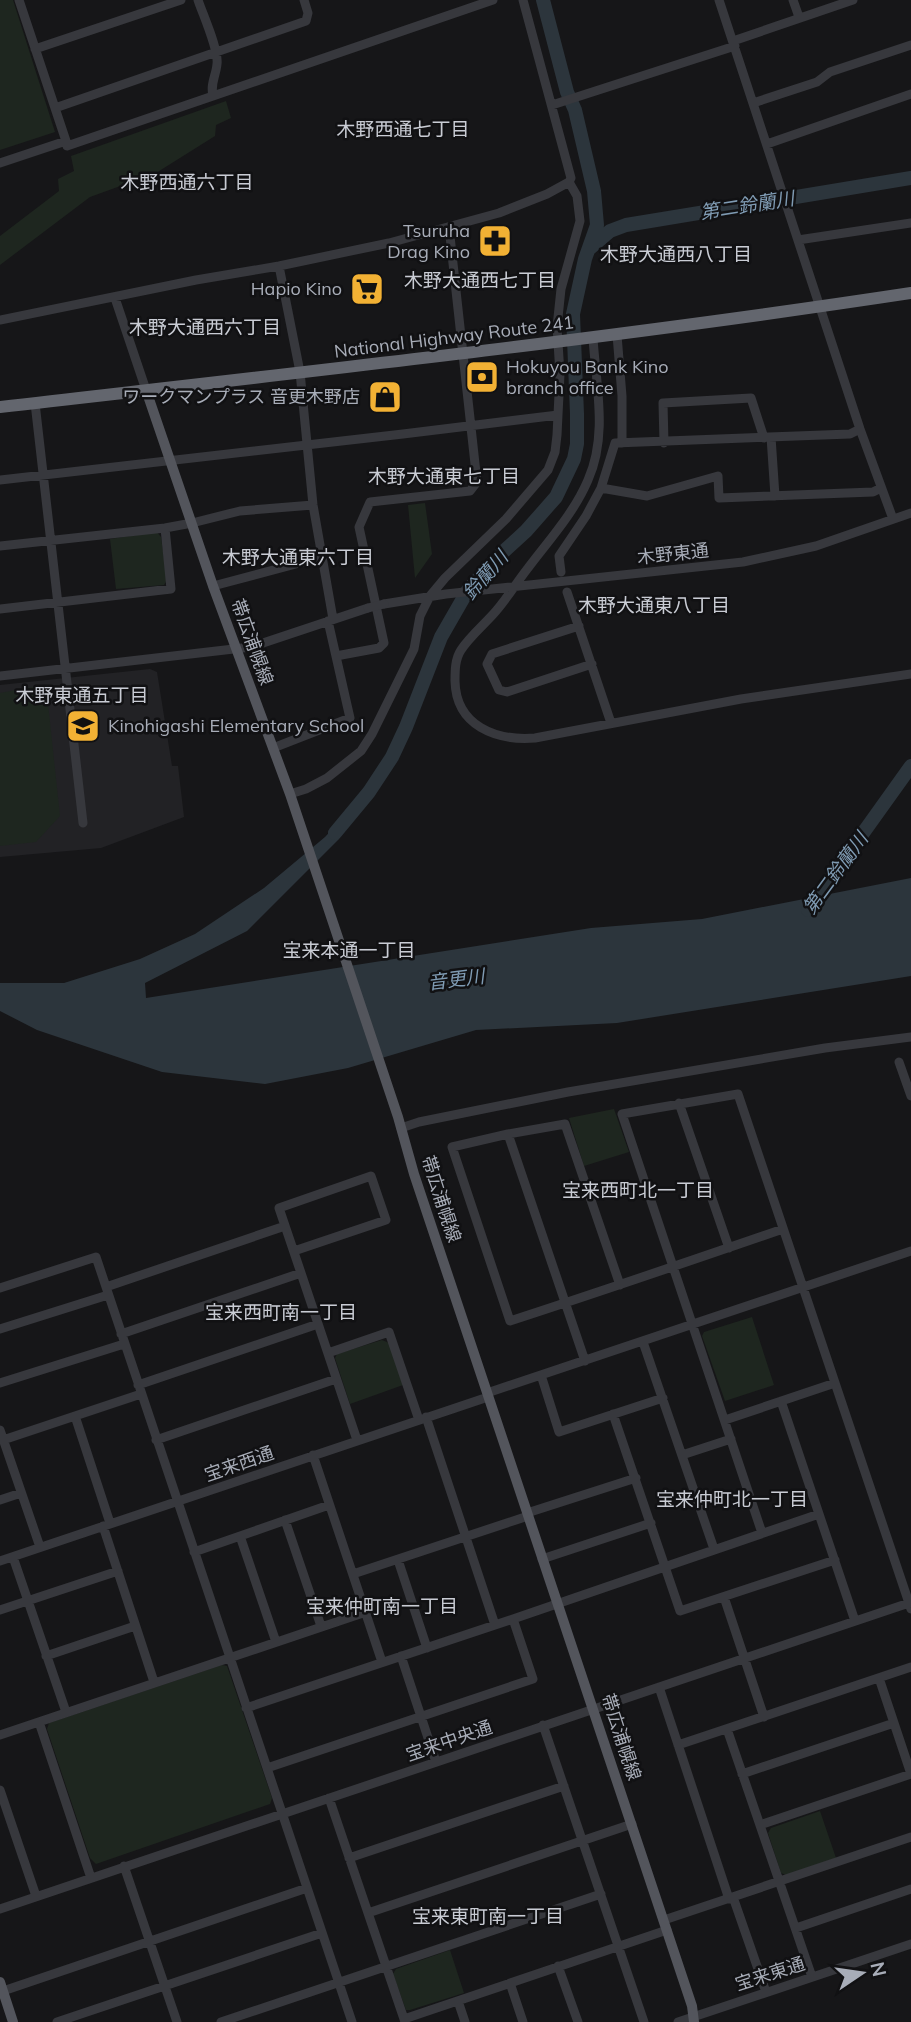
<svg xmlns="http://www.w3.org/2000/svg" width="911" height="2022" viewBox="0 0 911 2022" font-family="Mulish,'Noto Sans JP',sans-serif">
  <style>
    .built { fill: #222225 }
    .green { fill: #1e261f }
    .water { fill: #2c353c }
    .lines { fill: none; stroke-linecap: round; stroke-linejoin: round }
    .river { stroke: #2c353c; stroke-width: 14 }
    .minor { stroke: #37383d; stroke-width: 9 }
    .major { stroke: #53555c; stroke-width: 10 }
    .highway { stroke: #63666e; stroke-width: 12 }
    .minor-bridge { stroke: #37383d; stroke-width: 9 }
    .labels { text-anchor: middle; stroke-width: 5; stroke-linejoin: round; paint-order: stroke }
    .poi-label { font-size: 18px; fill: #a8adb8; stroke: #111113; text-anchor: end }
    .street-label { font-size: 18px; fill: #a8adb8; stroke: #111113 }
    .neighbourhood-label { font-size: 19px; fill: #c9ccd4; stroke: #111113 }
    .water-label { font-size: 19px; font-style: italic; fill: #7f9bb3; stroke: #111113 }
  </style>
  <rect width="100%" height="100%" fill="#161618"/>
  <path class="built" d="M150,669l7,3 15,94h6l6,51 -83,31 -101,9v-172z"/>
  <path class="green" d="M0,0h13l42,132 -55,18z
    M226,101l5,17 -15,7 -1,11 -59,37 -66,24 -90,68v-29l59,-45 -1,-12 16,-8 -3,-15z
    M425,503l7,51 -17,24 -7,-73z
    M157,532l4,5 6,43 -3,5 -48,4 -6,-50z
    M32,687l15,7 13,122 -24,26 -36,4v-153z
    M614,1109l15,43 -45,14 -15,-48z
    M752,1317l22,68 -49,16 -23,-65 2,-4z
    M382,1340l7,3 14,42 -53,19 -15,-46 2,-4z
    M222,1665l5,1 45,132 -2,6 -174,60 -6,-6 -43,-129 2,-6z
    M820,1811l16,47 -50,17 -5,-2 -13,-40 3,-5z
    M450,1950l14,43 -54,17h-4l-13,-36 3,-5z"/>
  <path class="water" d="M343,818l7,1 -11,20 -92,92 -102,52 1,15 445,-70 111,-9 209,-41v98l-294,47 -141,7 -128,38 -83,16 -103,-12 -125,-42 -37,-19v-28h64l76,-24 55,-25 69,-46 61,-51z"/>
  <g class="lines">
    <path class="river" d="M589,249l21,-18 16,-6 285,-47
      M335,833l34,-41 23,-35 14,-30 35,-90 27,-47 35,-38 23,-21 30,-34 18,-38 3,-15v-30l-4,-100 12,-55 12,-34 -3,-34 -19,-81 -8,-18 -24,-92
      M808,910l103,-144"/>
    <path class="minor" d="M19,0l47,141
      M198,0c5,15 21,50 19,64 -1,12 -7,19 -4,32
      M719,0l141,429 33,90
      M793,0l6,17
      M733,41l120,-41
      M35,49l146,-49
      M753,103l64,-21 13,-10 81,-27
      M552,105l183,-59
      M55,108l251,-87 2,-8 -4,-13
      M767,144l144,-50
      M0,163l66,-22 1,5 426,-146
      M798,240l113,-17
      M279,266l21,106 13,133 20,114
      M115,298l31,92
      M0,320l196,-40 83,-14 110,-23 110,-30 48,-19 22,-12
      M617,335l5,61v47
      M593,338c3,48 15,97 -5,142 -14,33 -39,60 -60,88 -11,14 -20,29 -32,43 -11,13 -26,25 -35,39 -6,9 -6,21 -6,31 1,45 41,60 80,57l206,-39 170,-25
      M35,403l48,420
      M771,437l4,59
      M664,443l-1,-40 88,-5 13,40
      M0,480l403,-46 155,-19
      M601,488l46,8 71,-20 1,22 154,-6 8,-4
      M0,546l165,-18 27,-5 48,-12 73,-6
      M561,572l-2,-16 27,-40 15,-28 14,-45 235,-9 10,-5
      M213,586l109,-29
      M567,592l44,131
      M384,604l62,-10 297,-32 73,-16 95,-33
      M0,609l171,-20 -6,-61
      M579,626l-87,28 -5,10 12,26 8,2 85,-28
      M336,656l43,-8 5,-5 -25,-116 11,-25 100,-11 7,-9 -28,-255
      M0,676l251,-29 117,-39
      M273,748l77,-30 -22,-97
      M290,794l16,-5 21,-11 34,-27 11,-17 42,-85 6,-33 10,-20 15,-18 61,-59 42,-49 7,-18 2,-17 3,-61 -3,-47 4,-38 19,-68 -3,-25 -8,-14 2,-4 -48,-178
      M899,1062l12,34
      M679,1103l50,145
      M401,1128l18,-6 149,-30 257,-44 86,-11
      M508,1134l57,-10 55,161
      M294,1251l92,-31 -15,-44 -92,32 22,65 56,167
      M106,1287l179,-61
      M0,1288l96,-31 256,765
      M0,1329l108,-34
      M121,1334l180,-61
      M643,1342l71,207
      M328,1353l61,-21 30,88
      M585,1361l-77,-227 -56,13 58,174c92,-30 183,-61 273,-92
      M541,1375l18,57 104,-34
      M0,1383l124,-39
      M138,1385l180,-61
      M487,1393l424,-142
      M781,1401l74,220
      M613,1414l67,197 155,-51
      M75,1416l35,107
      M426,1417l69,208
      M725,1420l110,-37
      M0,1430l40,117
      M3,1440l138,-46
      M156,1440l180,-61
      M313,1455l69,207
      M682,1455l49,-16
      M0,1500l21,-7
      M527,1513l109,-35
      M285,1520l36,106
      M103,1526l51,156
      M762,1533l-140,-419 116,-20 173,515
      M240,1536l36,106
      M194,1552l135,-47
      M13,1557l53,155
      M542,1559l109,-36
      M398,1560l29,88
      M0,1561l488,-164
      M353,1574l175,-58
      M724,1597l40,120
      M0,1610l118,-39
      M46,1656l89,-30
      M401,1656l35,106
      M879,1678l32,96
      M659,1687l70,212
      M246,1708l267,-89 306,-105
      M39,1722l52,156
      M543,1725l101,297
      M727,1729l85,248
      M0,1735l366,-123
      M678,1745l233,-78
      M267,1768l266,-89 -20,-60
      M742,1774l152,-51
      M0,1790l36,106
      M329,1798l76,224
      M760,1825l151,-51
      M349,1858l215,-72
      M124,1866l53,156
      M733,1897l33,95
      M0,1909l909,-306
      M368,1913l264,-89
      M664,1920l247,-83
      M796,1928l115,-39
      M558,1966l20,56
      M510,1983l13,39
      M3,1991l304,-103
      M458,2001l7,21
      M404,2019l263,-89
      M57,2022l265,-89
      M221,2022l380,-128
      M678,2022l233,-78"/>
    <path class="major" d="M146,390l67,196 77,208 108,323 16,57 278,832 2,16
      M0,1982l13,40"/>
    <path class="highway" d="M0,407c304,-35 608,-68 911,-114"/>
    <path class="minor-bridge" d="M368,608l16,-4"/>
  </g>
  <defs>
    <symbol id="pharmacy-square" viewBox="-11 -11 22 22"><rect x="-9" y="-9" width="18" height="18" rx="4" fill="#f2b134" stroke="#111113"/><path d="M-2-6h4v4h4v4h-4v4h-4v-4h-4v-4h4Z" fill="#111"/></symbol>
    <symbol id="supermarket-square" viewBox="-11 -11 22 22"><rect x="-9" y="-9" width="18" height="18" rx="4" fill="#f2b134" stroke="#111113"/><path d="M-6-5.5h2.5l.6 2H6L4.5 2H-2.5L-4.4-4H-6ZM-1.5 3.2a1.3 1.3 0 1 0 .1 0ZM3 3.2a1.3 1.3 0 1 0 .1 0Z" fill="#111"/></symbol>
    <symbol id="bank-square" viewBox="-11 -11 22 22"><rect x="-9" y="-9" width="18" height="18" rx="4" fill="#f2b134" stroke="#111113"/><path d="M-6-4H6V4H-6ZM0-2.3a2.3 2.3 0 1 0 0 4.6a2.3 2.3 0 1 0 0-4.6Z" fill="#111"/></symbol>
    <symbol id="shop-square" viewBox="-11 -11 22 22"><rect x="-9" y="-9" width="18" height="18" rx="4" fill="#f2b134" stroke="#111113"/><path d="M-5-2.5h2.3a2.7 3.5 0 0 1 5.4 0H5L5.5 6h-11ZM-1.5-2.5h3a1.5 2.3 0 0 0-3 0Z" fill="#111"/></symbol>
    <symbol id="school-square" viewBox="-11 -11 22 22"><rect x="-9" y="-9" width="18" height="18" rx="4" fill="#f2b134" stroke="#111113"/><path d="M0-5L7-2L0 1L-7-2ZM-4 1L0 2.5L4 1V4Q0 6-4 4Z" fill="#111"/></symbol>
  </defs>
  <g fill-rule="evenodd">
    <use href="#pharmacy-square" x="476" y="222" width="38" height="38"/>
    <use href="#supermarket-square" x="348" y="270" width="38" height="38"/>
    <use href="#bank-square" x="463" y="358" width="38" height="38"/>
    <use href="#shop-square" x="366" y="378" width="38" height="38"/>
    <use href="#school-square" x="64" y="707" width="38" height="38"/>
  </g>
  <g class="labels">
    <g class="poi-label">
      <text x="470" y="237">Tsuruha<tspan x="470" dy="21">Drag Kino</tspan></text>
      <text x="342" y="295">Hapio Kino</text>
      <text x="506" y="373" text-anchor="start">Hokuyou Bank Kino<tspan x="506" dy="21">branch office</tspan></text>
      <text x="360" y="403">ワークマンプラス 音更木野店</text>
      <text x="108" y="732" text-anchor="start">Kinohigashi Elementary School</text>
    </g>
    <g class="street-label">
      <text transform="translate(454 337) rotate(-7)" y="6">National Highway Route 241</text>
      <text transform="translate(673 554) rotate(-6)" y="6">木野東通</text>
      <text transform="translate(252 642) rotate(70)" y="6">帯広浦幌線</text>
      <text transform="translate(441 1199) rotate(72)" y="6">帯広浦幌線</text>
      <text transform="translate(239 1464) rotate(-19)" y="6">宝来西通</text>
      <text transform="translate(621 1737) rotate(72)" y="6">帯広浦幌線</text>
      <text transform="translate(449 1741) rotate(-19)" y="6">宝来中央通</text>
      <text transform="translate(770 1974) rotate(-18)" y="6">宝来東通</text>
    </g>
    <g class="neighbourhood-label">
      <text x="403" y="136">木野西通七丁目</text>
      <text x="187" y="189">木野西通六丁目</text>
      <text x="676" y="261">木野大通西八丁目</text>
      <text x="480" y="287">木野大通西七丁目</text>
      <text x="205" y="334">木野大通西六丁目</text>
      <text x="444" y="483">木野大通東七丁目</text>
      <text x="298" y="564">木野大通東六丁目</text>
      <text x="654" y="612">木野大通東八丁目</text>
      <text x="82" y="702">木野東通五丁目</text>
      <text x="349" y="957">宝来本通一丁目</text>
      <text x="638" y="1197">宝来西町北一丁目</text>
      <text x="281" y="1319">宝来西町南一丁目</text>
      <text x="732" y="1506">宝来仲町北一丁目</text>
      <text x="382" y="1613">宝来仲町南一丁目</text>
      <text x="488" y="1923">宝来東町南一丁目</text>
    </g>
    <g class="water-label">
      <text transform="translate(747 205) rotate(-9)" y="7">第二鈴蘭川</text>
      <text transform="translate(485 575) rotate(-49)" y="7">鈴蘭川</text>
      <text transform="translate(835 873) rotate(-54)" y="7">第二鈴蘭川</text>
      <text transform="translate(456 979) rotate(-7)" y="7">音更川</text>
    </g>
  </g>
  <g transform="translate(862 1973) rotate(77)" stroke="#111113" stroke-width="5" paint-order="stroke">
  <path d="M0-5L12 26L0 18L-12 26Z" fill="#a8adb8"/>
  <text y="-10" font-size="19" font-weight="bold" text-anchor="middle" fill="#a8adb8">N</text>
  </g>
</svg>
